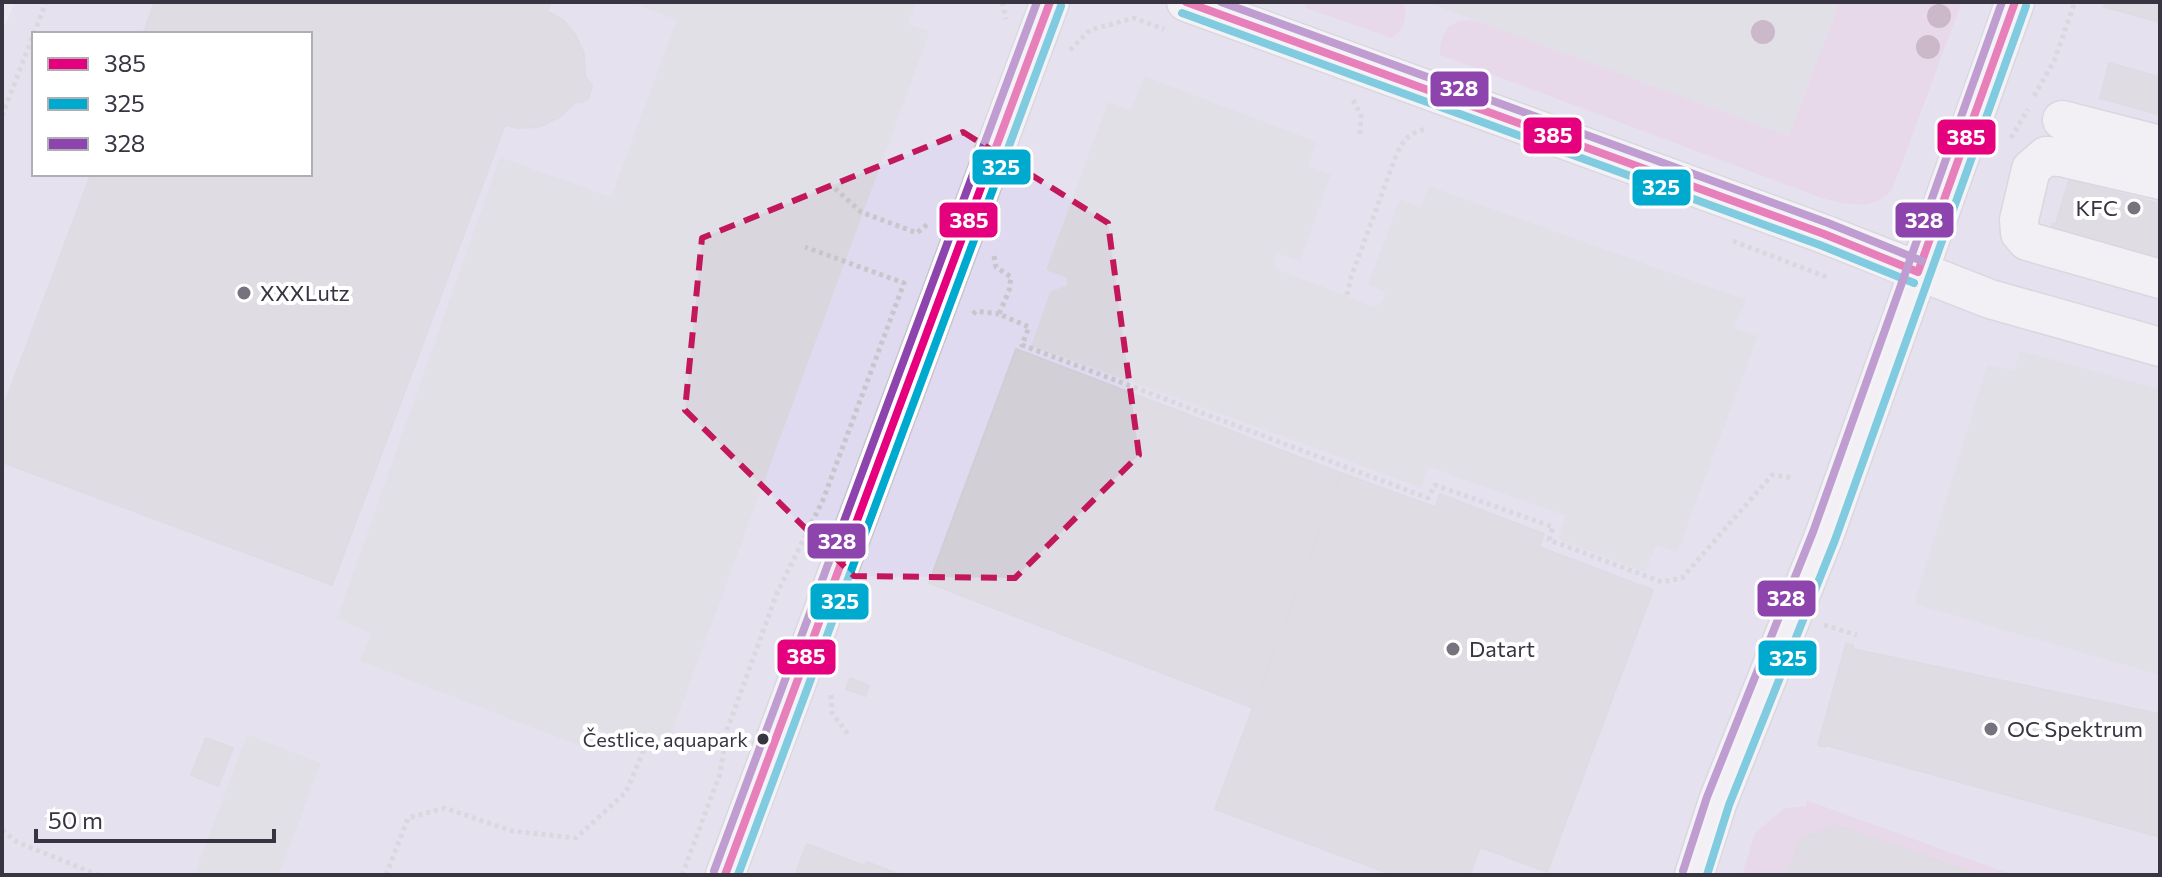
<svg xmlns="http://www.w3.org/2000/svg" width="2162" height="877" viewBox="0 0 2162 877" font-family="Commissioner,sans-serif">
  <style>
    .commercial { fill: #e0daf0; fill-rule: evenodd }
    .green { fill: #e6c8e5 }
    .parking { fill: #d9d7dd }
    .building { fill: #d2cfd7; stroke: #d0cdd6; stroke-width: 2 }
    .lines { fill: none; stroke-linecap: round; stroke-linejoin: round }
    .minor-casing { stroke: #c7c4cc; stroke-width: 41 }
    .path { stroke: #c8c6cb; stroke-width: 5; stroke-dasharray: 4 4; stroke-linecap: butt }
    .minor { stroke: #fcfbfc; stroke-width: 38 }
    .bus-1-casing { stroke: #fff; stroke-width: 14 }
    .bus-2-casing { stroke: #fff; stroke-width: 14 }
    .bus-3-casing { stroke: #fff; stroke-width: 14 }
    .bus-1 { stroke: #e5007d; stroke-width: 8 }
    .bus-2 { stroke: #00a9ce; stroke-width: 8 }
    .bus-3 { stroke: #8e44ad; stroke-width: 8 }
    .tree { fill: #a6809e }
    .marked { fill: none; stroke: #c2185b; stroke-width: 6; stroke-dasharray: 16 10; stroke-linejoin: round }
    .poi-dot { fill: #76737e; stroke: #fff; stroke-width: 3 }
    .bus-dot { fill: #383442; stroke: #fff; stroke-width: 3 }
    .labels { text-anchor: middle; stroke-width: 8; stroke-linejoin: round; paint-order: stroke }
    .bus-label { font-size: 20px; fill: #383442; stroke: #fff; text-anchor: end }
    .poi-label { font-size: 22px; fill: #383442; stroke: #fff; text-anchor: start }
    .line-badge { stroke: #fff; stroke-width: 3 }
    .badge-label { font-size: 22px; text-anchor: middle; font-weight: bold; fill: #fff }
  </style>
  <rect width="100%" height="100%" fill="#eae7ee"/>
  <path class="commercial" d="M15,2h2145v873h-2158v-843zM34,34h276v140h-276z"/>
  <path class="green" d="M1304,2h99c5,15 2,28 -12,36l-85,-30z
    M1839,2h123l-70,188c-20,22 -48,15 -73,7l-379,-142c0,-26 12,-38 38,-34l311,115z
    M1806,800l207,75h-35l-143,-50 -35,15 -13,35h-45l13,-42 29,-25 22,-2z"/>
  <path class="parking" d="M630,2h286l-8,22 22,7 -264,717 -43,-9 -31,-13 -9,21 -223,-86 11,-28 -34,-14 163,-462 111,40 66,-177z
    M1426,2h413l-50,134z
    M1144,76l173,66 -9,24 23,8 -31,88 -24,-9 -2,7 3,9 97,38 8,-5 3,-10 -17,-7 32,-86 21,8 8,-21 317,114 -12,28 24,8 -81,217 -21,-8 -11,27 -87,-33 8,-23 -137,-49 -8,21 -114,-43 -276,-99 19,-54 17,-7v-7l-21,-8 62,-168 23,8z
    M2021,351l139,38v286l-246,-71 73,-239 27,5z
    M247,734l74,29 -42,112h-85z"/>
  <path class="building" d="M155,2h396l-4,9 17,10 12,15 8,18 1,22 7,9 -3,13 -7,4h-7l-15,15 -21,10 -22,1 -12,-3 -173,460 -330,-123v-51l89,-237h219v-140h-167z
    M2106,2h54v20l-56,-15z
    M2109,63l51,14v38l-60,-17z
    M2069,180l91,24v58l-111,-24 4,-15 3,1z
    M1016,349l325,124 -88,235 -324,-125z
    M1341,473l94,34 5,-13 104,40 -5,13 114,43 -106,282 -67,-25 -10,28h-77l-178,-66z
    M1846,644l7,1v4l307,65v123l-335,-92v2l-7,-2z
    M850,678l19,8 -4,10 -19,-7z
    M206,738l27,10 -15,38 -27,-11z
    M1835,825l143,50h-191l13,-35z
    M807,844l58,22 2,-4 34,13h-106z"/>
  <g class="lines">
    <defs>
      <path id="minor" d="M1186,2l638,232 166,65 170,48
        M2062,120l98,25
        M2160,180l-99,-23 -15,-1 -15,13 -12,51 1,13 7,8 133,38
        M725,875l325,-873
        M1694,875l24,-74 106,-265 191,-534"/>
    </defs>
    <use href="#minor" class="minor-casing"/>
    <path class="path" d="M1002,2l4,17
      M1070,50l20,-20 44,-12 30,11
      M2034,96l20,-35 21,-59
      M1353,100l8,15 -1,19 3,1
      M2,116l44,-114
      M2011,138l17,-29
      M829,183l32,29 56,21 12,-10
      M1733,241l96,37
      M994,256l2,11 15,10 -2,14 -10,23 30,13 -7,18 406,153 7,-13 118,42 -4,13 113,42 20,-4 90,-103 22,3
      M1347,295l4,-18 46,-124c8,-15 14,-22 31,-24
      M973,314l3,-3 23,3
      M1824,625l33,10
      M831,695l1,18 16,21
      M2,830l15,12 81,33
      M386,875l22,-57 37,-10 67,23 64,7 50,-46 19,-45
      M682,875l38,-101 7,-44 50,-137 46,-93 81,-217 -99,-36"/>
    <use href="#minor" class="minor"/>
    <defs>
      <path id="bus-1" d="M1186,2l638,232 94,38
        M1918,272l97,-270
        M725,875l325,-873"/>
      <path id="bus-2" d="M1182,13l638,232 94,38
        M738,875l323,-869
        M1707,875l22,-70 106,-265 191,-534"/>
      <path id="bus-3" d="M1221,2l607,221 94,38
        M714,871l323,-869
        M1683,871l24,-74 106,-265 189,-530"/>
    </defs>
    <use href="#bus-1" class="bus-1-casing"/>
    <use href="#bus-2" class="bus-2-casing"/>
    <use href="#bus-3" class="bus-3-casing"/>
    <use href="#bus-1" class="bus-1"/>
    <use href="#bus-2" class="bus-2"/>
    <use href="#bus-3" class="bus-3"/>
  </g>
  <g class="tree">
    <circle cx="1939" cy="16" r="12"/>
    <circle cx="1763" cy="32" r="12"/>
    <circle cx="1928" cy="47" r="12"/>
  </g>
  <path d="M0 0H2162V877H0ZM963,132l145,91 31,232 -124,123 -161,-2 -169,-166 17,-172z" fill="#eae7ee" fill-opacity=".55" fill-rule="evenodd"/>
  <path class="marked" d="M963,132l145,91 31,232 -124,123 -161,-2 -169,-166 17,-172z"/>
  <g class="poi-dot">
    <circle cx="2134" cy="208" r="8"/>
    <circle cx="244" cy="293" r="8"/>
    <circle cx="1453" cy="649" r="8"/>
    <circle cx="1991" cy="729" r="8"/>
  </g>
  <circle class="bus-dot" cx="763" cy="739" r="7"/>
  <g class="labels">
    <g class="bus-label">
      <text x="748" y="747">Čestlice, aquapark</text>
    </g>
    <g class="poi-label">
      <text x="2118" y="216" text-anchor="end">KFC</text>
      <text x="260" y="301">XXXLutz</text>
      <text x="1469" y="657">Datart</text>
      <text x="2007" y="737">OC Spektrum</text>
    </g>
  </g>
  <g class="line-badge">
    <rect x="1429" y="70" width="61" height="38" rx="8" fill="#8e44ad"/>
    <rect x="1522" y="116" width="61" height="39" rx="8" fill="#e5007d"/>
    <rect x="1936" y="118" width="61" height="38" rx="8" fill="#e5007d"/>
    <rect x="971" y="148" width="61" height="38" rx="8" fill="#00a9ce"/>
    <rect x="1631" y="168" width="61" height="39" rx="8" fill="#00a9ce"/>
    <rect x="1894" y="201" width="61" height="38" rx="8" fill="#8e44ad"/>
    <rect x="938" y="201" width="61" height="38" rx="8" fill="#e5007d"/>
    <rect x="806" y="522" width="61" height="38" rx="8" fill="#8e44ad"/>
    <rect x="1756" y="579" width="61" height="39" rx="8" fill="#8e44ad"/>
    <rect x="809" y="582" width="61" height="39" rx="8" fill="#00a9ce"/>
    <rect x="776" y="638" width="61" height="38" rx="8" fill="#e5007d"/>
    <rect x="1757" y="639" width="61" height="38" rx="8" fill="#00a9ce"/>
  </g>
  <g class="badge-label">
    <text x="1459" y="96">328</text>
    <text x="1553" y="143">385</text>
    <text x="1966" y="145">385</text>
    <text x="1001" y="175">325</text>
    <text x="1661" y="195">325</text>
    <text x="1924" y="228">328</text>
    <text x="969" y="228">385</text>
    <text x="837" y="549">328</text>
    <text x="1786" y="606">328</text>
    <text x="840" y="609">325</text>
    <text x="806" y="664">385</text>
    <text x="1788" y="666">325</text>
  </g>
  <rect width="2162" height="877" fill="none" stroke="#383442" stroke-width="8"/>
  <rect x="32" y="32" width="280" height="144" fill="#ffffff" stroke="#afaeb3" stroke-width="2"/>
  <rect x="48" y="58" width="40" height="12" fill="#e5007d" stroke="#afaeb3" stroke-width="2"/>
  <text x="104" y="72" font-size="24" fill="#383442">385</text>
  <rect x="48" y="98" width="40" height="12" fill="#00a9ce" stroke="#afaeb3" stroke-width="2"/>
  <text x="104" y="112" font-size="24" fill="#383442">325</text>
  <rect x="48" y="138" width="40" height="12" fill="#8e44ad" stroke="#afaeb3" stroke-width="2"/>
  <text x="104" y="152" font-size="24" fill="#383442">328</text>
  <path d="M36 829v12h238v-12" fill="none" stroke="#383442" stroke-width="4"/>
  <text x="48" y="829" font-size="24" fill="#383442" stroke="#ffffff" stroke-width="6" paint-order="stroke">50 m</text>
</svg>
